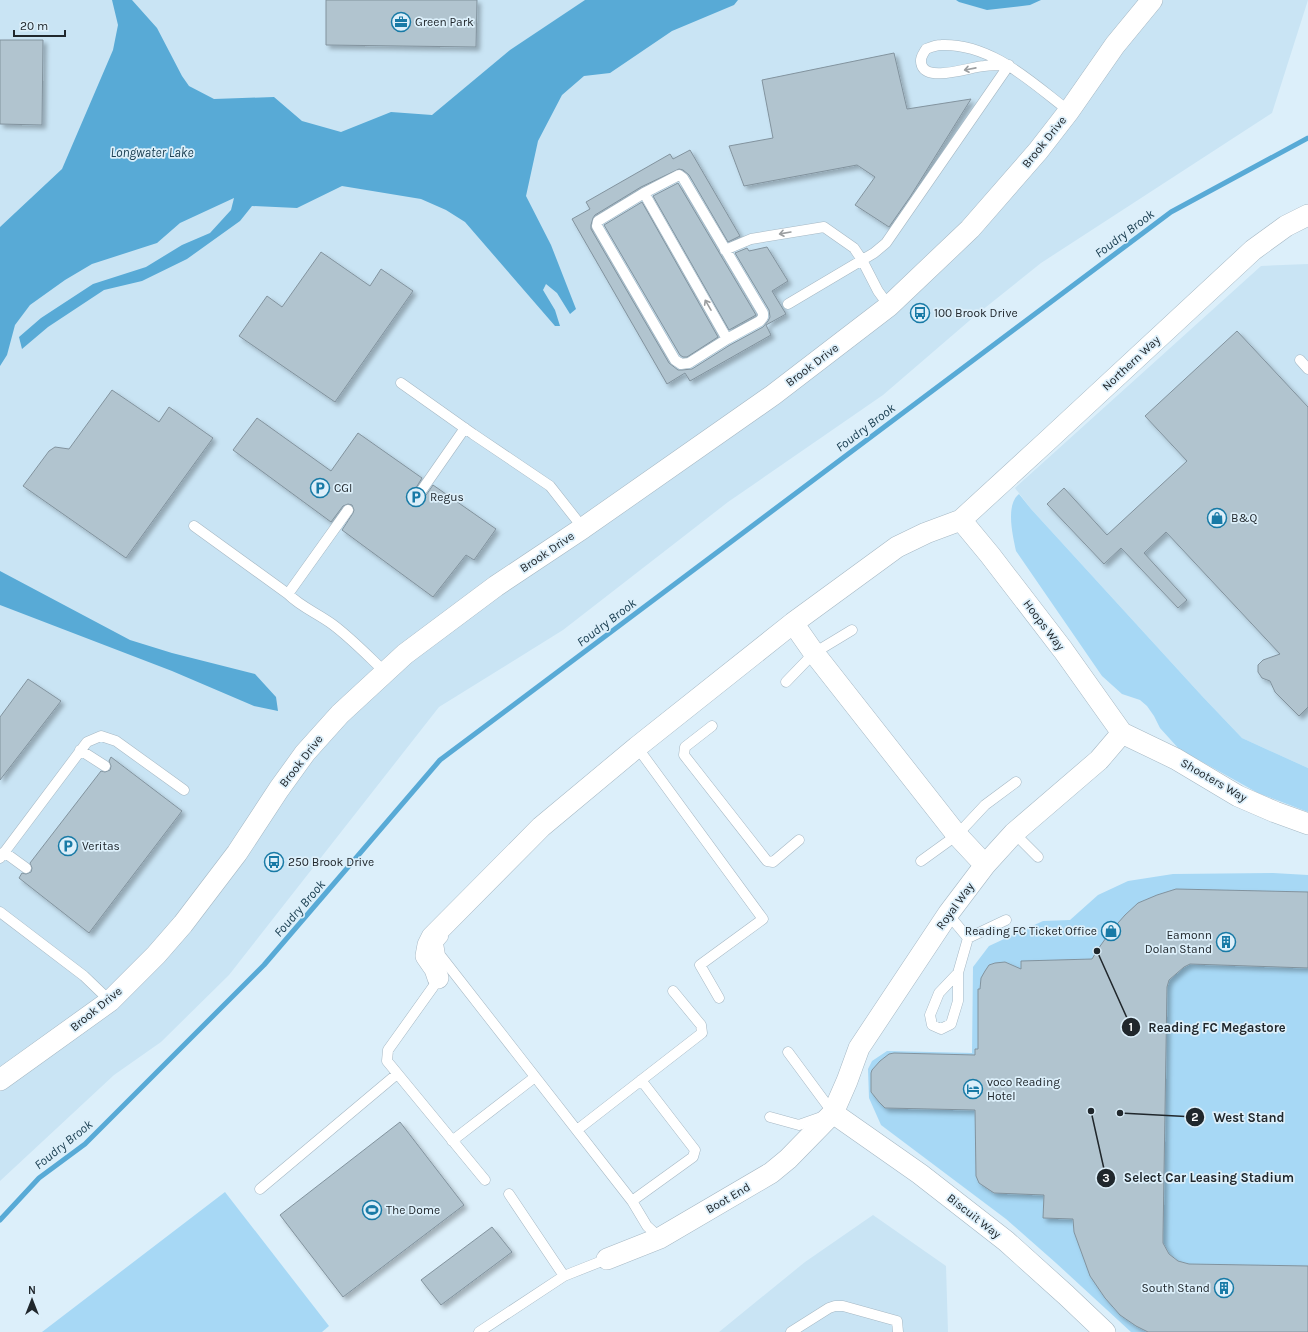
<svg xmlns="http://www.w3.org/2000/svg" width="1308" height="1332" viewBox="0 0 1308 1332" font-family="Karla,sans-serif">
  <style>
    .built { fill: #c9e4f4 }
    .green { fill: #a7d8f5 }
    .water { fill: #58aad6 }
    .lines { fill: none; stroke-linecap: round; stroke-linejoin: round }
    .stream { stroke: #58aad6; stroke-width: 5 }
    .building { fill: #b1c4cf; stroke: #82939e; filter: url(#shadow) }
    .service-casing { stroke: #a6b8c4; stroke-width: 11 }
    .minor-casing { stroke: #a6b8c4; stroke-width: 22 }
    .service { stroke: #fff; stroke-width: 10 }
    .minor { stroke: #fff; stroke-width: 21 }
    .oneway { stroke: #9b9ea0 }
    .labels { text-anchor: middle; stroke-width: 3.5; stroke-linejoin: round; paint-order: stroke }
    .poi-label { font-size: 12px; fill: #20272c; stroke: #dceffa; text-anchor: start }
    .street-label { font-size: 12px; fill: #20272c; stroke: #dceffa }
    .water-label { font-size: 13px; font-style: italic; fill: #1c4053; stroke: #dceffa }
    .leader { fill: none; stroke: #20272c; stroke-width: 1.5 }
    .callout-dot { fill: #20272c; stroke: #dceffa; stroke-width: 1.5 }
    .mark-label { font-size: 12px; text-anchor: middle; font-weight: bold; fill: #fff }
    .callout-label { font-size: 13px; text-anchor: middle; font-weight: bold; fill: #20272c; stroke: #dceffa; stroke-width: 3.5; stroke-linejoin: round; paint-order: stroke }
  </style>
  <defs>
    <filter id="shadow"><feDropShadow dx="3.5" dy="3.5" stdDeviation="2" flood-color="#0004"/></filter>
  </defs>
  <rect width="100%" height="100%" fill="#dceffa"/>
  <path class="built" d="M0,0h1308l-36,113 -231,150 -65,52 -93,80 -155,107 -165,128 -124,77 -210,268 -68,67 -47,33 -114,106z
    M1308,264v504l-66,-30 -40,-42 -171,-187 -16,-21 246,-222z
    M873,1215l73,51 2,66h-229l86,-70z"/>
  <path class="green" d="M1019,494l12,15 171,187 40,42 66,30v44l-50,-19 -79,-44 -19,-21 -6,-12 -7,-10 -7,-6 -18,-6 -20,-18 -86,-125c-3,-15 -11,-46 3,-57z
    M1273,873l35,2v457h-177l-75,-69 -50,-44 -125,-94 -12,-27 -1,-29 4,-8 15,-10 85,2 1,-86 16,-21 54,-25 27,-1 28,-25 30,-14 45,-7z
    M225,1192l104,134 -7,6h-280z"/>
  <path class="water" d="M112,0h20l25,28 25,48 7,10 25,13 60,-2 28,24 39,11 50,-20 41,3 78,-65 75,-50h153l-4,5 -62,26 -62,42 -26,3 -22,19 -24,46 -12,55 25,49 25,64 -6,5 -13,-21 -11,-9 -3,6 12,20 5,16h-5l-90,-104 -19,-12 -25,-11 -79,-13 -45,22 -45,-2 -12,15 -53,38 -45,22 -38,9 -56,37 -26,22 -3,-12 22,-19 52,-34 53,-17 36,-22 28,-12 21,-23 3,-12 -54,25 -23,20 -65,21 -27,16 -35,25 -15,20 -8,30 -7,11v-139l62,-58 51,-119 5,-25z
    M956,0h85l-11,5 -43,5 -28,-8z
    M0,571l130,69 42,13 83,21 21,23 2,14 -24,-5 -82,-35 -172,-66z"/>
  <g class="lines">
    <path class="stream" d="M0,1220l39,-42 46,-34 179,-179 176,-205 731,-548 137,-74"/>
  </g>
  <path class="building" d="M326,0h151l-1,47 -150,-2z
    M0,40h43l-1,85 -42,-1z
    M894,53l13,56 64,-10 -61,98 -21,30 -34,-22 20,-28 -18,-12 -113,21 -15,-40 44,-8 -11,-58z
    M690,150l50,86 -12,6 -39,-67 -6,-5 -4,-1 -38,18 -46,28 -2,3 -2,7v4l78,134 9,7h4l10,-1 38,-24 33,-18 5,-6 2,-4 -1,-7 -34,-57 12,-5 2,3 18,-4 21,34 -16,10 14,23 -20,11 5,10 -81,46 -5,-8 -18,11 -95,-165 18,-10 -4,-7 84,-48 3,5z
    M678,183l78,132 -27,15 -76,-134z
    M642,202l76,135 -31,20h-4l-3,-2 -76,-130z
    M321,252l49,34 11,-17 32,22 -78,111 -96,-66 28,-40 15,11z
    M1237,331l71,76v300l-9,9 -24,-24 -5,-11 -8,-3 -4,-6v-7l5,-5 17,-6 -114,-122 -22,21 43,47 -9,8 -57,-60 -17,16 -57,-60 17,-16 43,47 80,-74 -42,-45z
    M112,390l47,32 10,-15 44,31 -87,120 -103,-72 26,-35 6,-4 14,2z
    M257,418l74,53 27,-38 64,45 -11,18v3l3,4h3l5,-2 11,-16 63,44 -22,31 -8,-5 -33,42 -91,-67 11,-17 1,-3 -2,-5 -4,-1 -5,2 -12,16 -98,-72z
    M28,679l33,22 -61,79v-63z
    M111,757l71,54 -93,122 -70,-55 3,-5 4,1 5,-2 1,-4 -2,-5 71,-92 4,1 5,-2 1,-4 -2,-5z
    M1176,889l132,3v76l-118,-4 -6,3 -15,13 -2,7 -4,249v7l6,11 9,7 11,3 119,2v66h-160l-12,-6 -16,-11 -15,-17 -15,-22 -16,-44 -1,-13 -30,-1 1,-23 -50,-2 -15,-10 -3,-7 -1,-66 -90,-2 -6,-6 -8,-10v-19l1,-3 8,-9 9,-7 5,-1 81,2v-6h3v-60h2l1,-11 4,-7 4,-6 6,-2 10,-1 16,7v-8l71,-2 6,-10 13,-18 14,-16 13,-12 19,-8z
    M400,1122l64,83 -121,92 -63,-82z
    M492,1227l20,25 -71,53 -20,-25z"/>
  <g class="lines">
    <defs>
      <path id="service" d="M1009,65c-9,0 -17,0 -25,1 -14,1 -55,16 -62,0 -3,-7 1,-12 4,-17 5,-2 10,-4 15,-4 51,-2 91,38 128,66
        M679,175l4,3 80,135v4l-3,4 -33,18 -38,24 -8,1 -6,-4 -78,-134 1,-5 46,-28z
        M644,193l83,146
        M725,250l26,-11 73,-12 30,21 8,12 16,31 11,15
        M788,304l86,-51 12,-10 123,-178
        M1300,360l8,9
        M401,383l72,51 77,52 33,42
        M417,497l48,-69
        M194,526l94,68c13,13 29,19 44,30 19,14 36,32 53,48
        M288,594l60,-84
        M786,682l28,-29 38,-23
        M712,726l-27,21 -1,8 83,106 6,1 26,-22
        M637,747l126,172 -63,46 19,33
        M80,750l25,16
        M1014,833l24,24
        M4,852l22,16
        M0,858l87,-116 14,-6 15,5 68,49
        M921,861l36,-26 28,-30 31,-23
        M0,912l84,64 26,25
        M948,914l20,24 38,-18
        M443,937l-5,6 2,12 192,246 61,-44 2,-7 -54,-70
        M958,973l-19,20 -9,22 2,10 9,4 10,-5 7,-23v-28l10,-35
        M438,978l-5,9 -45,63 -1,11 98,119
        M770,1117l29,8 34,-12 -45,-61
        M577,1130l125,-97 -1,-8 -28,-34
        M452,1141l83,-64
        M260,1189l137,-115
        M509,1194l55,82
        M632,1201l15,25 13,12
        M479,1332l85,-56 43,-17
        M791,1332l38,-24 6,-2h8l54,15 1,11"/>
      <path id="minor" d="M961,520l29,35 73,95 59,83 54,26 62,37 37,16 33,12
        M793,623l21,30 143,182 28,30
        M438,978l-3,-9 -9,-13 2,-11 4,-8 109,-110 96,-80 156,-124 104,-76 29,-14 35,-13 85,-78 207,-192 33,-24 22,-11
        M0,1080l110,-79 46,-46 27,-31 54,-71 42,-64 26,-36 35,-39 65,-60 91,-68 87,-58 190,-133 116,-89 81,-77 68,-78 31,-40 46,-66 37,-45
        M833,1113l87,61 86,67 60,54 39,37
        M607,1259l53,-21 111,-65 17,-14 45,-46 14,-32 12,-33 89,-134 37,-49 29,-32 85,-73 23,-27"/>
    </defs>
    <use href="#service" class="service-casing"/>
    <use href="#minor" class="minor-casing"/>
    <use href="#service" class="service"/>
    <use href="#minor" class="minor"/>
  </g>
  <defs><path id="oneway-shaft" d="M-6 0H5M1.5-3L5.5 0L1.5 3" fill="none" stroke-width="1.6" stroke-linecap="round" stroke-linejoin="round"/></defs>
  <g class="oneway">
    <use href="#oneway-shaft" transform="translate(970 69) rotate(169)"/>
    <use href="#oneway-shaft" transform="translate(785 233) rotate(170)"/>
    <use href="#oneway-shaft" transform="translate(708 305) rotate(-120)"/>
  </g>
  <defs>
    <symbol id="office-ring" viewBox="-11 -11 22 22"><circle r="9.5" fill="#dceffa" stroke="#187aa6" stroke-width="1.5"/><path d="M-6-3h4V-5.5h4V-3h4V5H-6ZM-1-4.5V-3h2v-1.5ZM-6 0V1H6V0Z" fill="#187aa6"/></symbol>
    <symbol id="bus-ring" viewBox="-11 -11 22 22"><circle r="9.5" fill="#dceffa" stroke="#187aa6" stroke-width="1.5"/><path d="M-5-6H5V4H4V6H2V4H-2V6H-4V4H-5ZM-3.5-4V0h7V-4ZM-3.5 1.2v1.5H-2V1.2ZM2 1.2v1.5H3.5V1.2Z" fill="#187aa6"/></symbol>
    <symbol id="parking-ring" viewBox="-11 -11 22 22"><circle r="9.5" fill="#dceffa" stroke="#187aa6" stroke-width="1.5"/><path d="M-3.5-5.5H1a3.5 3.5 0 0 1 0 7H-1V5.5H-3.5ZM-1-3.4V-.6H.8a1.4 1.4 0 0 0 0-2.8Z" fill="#187aa6"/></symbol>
    <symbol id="shop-ring" viewBox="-11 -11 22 22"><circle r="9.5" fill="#dceffa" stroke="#187aa6" stroke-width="1.5"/><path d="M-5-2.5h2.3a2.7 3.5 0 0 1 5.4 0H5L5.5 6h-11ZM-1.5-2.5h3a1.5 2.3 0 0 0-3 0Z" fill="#187aa6"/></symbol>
    <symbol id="building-ring" viewBox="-11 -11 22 22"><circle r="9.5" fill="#dceffa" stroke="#187aa6" stroke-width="1.5"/><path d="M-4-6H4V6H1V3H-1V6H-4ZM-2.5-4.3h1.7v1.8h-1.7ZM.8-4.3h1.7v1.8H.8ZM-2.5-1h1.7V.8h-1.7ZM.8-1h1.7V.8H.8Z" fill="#187aa6"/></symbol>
    <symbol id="hotel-ring" viewBox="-11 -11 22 22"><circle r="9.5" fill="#dceffa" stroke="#187aa6" stroke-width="1.5"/><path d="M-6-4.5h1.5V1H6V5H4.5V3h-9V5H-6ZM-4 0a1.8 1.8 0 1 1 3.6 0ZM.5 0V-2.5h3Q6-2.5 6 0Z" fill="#187aa6"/></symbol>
    <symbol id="stadium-ring" viewBox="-11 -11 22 22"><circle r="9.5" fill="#dceffa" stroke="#187aa6" stroke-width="1.5"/><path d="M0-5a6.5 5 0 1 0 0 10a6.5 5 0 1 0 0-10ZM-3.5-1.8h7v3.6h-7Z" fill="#187aa6"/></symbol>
  </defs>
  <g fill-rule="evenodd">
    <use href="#office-ring" x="390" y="11" width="22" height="22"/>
    <use href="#bus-ring" x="909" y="302" width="22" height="22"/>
    <use href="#parking-ring" x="309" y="477" width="22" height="22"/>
    <use href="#parking-ring" x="405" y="486" width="22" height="22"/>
    <use href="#shop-ring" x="1206" y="507" width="22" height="22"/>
    <use href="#parking-ring" x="57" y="835" width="22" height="22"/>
    <use href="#bus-ring" x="263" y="851" width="22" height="22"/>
    <use href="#shop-ring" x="1100" y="920" width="22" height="22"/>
    <use href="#building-ring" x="1215" y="931" width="22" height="22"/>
    <use href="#hotel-ring" x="962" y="1078" width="22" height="22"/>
    <use href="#stadium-ring" x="361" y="1199" width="22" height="22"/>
    <use href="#building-ring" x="1213" y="1277" width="22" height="22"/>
  </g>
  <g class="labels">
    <g class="poi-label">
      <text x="415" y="26">Green Park</text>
      <text x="934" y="317">100 Brook Drive</text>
      <text x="334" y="492">CGI</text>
      <text x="430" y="501">Regus</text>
      <text x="1231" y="522">B&amp;Q</text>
      <text x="82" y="850">Veritas</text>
      <text x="288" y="866">250 Brook Drive</text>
      <text x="1097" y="935" text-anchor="end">Reading FC Ticket Office</text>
      <text x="1212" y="939" text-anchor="end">Eamonn<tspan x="1212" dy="14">Dolan Stand</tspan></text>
      <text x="987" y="1086">voco Reading<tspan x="987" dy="14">Hotel</tspan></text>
      <text x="386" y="1214">The Dome</text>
      <text x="1210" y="1292" text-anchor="end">South Stand</text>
    </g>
    <g class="street-label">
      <text transform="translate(1044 142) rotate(-51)" y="4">Brook Drive</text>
      <text transform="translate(1131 363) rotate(-43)" y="4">Northern Way</text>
      <text transform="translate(812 365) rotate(-37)" y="4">Brook Drive</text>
      <text transform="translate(547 552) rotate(-34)" y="4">Brook Drive</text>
      <text transform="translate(1044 625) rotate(53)" y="4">Hoops Way</text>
      <text transform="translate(301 761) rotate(-52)" y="4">Brook Drive</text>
      <text transform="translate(1214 780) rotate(30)" y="4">Shooters Way</text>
      <text transform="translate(955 906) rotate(-54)" y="4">Royal Way</text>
      <text transform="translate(96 1009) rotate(-39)" y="4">Brook Drive</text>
      <text transform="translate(728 1198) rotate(-30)" y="4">Boot End</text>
      <text transform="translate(974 1216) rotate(38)" y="4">Biscuit Way</text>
    </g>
    <g class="water-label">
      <text x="152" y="157">Longwater Lake</text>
      <text transform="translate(1124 233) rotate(-37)" y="5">Foudry Brook</text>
      <text transform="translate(865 427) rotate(-37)" y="5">Foudry Brook</text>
      <text transform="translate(606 622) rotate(-37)" y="5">Foudry Brook</text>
      <text transform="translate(299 908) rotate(-49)" y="5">Foudry Brook</text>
      <text transform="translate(63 1144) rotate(-39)" y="5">Foudry Brook</text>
    </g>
  </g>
  <path class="leader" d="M1097 951L1131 1027M1120 1113L1195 1117M1091 1111L1106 1178"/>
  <g class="callout-dot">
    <circle cx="1097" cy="951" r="4"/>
    <circle cx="1120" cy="1113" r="4"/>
    <circle cx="1091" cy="1111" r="4"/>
    <circle cx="1131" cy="1027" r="10"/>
    <circle cx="1195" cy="1117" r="10"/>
    <circle cx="1106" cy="1178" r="10"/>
  </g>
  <g class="mark-label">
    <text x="1131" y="1031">1</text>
    <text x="1195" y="1121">2</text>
    <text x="1106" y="1182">3</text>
  </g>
  <g class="callout-label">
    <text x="1217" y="1032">Reading FC Megastore</text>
    <text x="1249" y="1122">West Stand</text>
    <text x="1209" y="1182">Select Car Leasing Stadium</text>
  </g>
  <g transform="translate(32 1300)" stroke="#dceffa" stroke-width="3" paint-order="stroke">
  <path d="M0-3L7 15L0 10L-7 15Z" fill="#20272c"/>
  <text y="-6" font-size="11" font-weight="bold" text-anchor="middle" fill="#20272c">N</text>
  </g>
  <path d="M14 30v6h51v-6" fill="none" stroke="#20272c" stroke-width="2"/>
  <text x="20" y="30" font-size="12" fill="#20272c" stroke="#dceffa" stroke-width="3" paint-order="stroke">20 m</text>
</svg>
